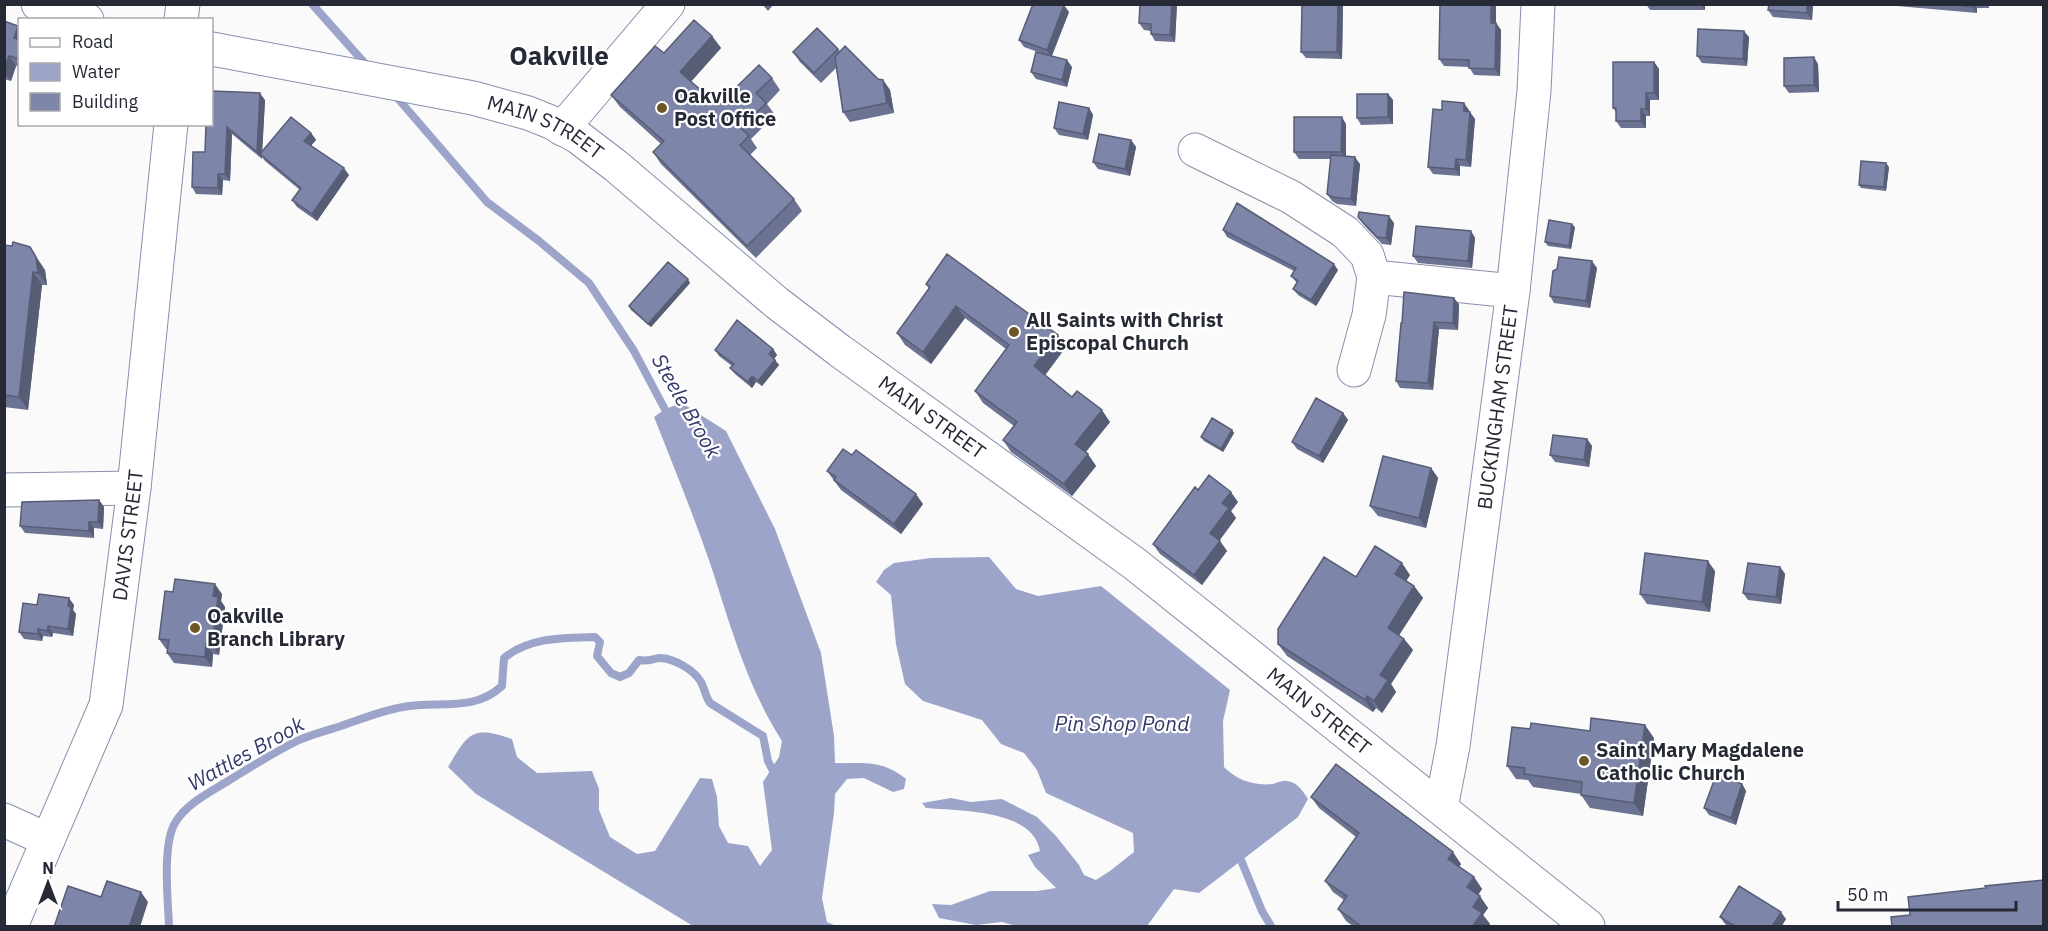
<svg xmlns="http://www.w3.org/2000/svg" width="2048" height="931" viewBox="0 0 2048 931" font-family="'IBM Plex Sans',sans-serif">
  <style>
    .water { fill: #9ca4c9 }
    .lines { fill: none; stroke-linecap: round; stroke-linejoin: round }
    .stream { stroke: #9ca4c9; stroke-width: 8 }
    .minor-casing { stroke: #878fae; stroke-width: 35 }
    .major-casing { stroke: #878fae; stroke-width: 35 }
    .minor { stroke: #fff; stroke-width: 33 }
    .major { stroke: #fff; stroke-width: 33 }
    .wall { fill: #6c7291 }
    .shaded-wall { fill: #585d76 }
    .building { fill: #7d85a9; stroke: #585d76; stroke-width: 1.5 }
    .poi-dot { fill: #6c5826; stroke: #fff; stroke-width: 2 }
    .labels { text-anchor: middle; stroke-width: 4.5; stroke-linejoin: round; paint-order: stroke }
    .poi-label { font-size: 20px; font-weight: bold; fill: #262936; stroke: #fff; text-anchor: start }
    .street-label { font-size: 20px; fill: #262936; stroke: #fff }
    .water-label { font-size: 21px; font-style: italic; fill: #333a6b; stroke: #fff }
    .district-label { font-size: 26px; font-weight: bold; fill: #262936; stroke: #fff }
  </style>
  <rect width="100%" height="100%" fill="#fafafa"/>
  <path class="water" d="M682,403l44,28 49,98 46,124 13,83 1,27c29,1 46,-4 71,16l-2,10 -11,3 -29,-14 -17,1 -12,15 -1,19 -12,85 5,24 9,4h-143l-217,-132 -28,-27c20,-34 24,-42 64,-28l5,18 20,16 55,-2 7,18v21l11,27 27,17 18,-3 45,-73 12,1 5,18 2,29 9,17 20,3 12,20 12,-16 -9,-68 16,-25 3,-16c-35,-54 -52,-117 -72,-178 -17,-49 -37,-98 -56,-146l11,-8z
    M989,557l27,32 22,7 63,-10 129,104 -7,31 1,46c13,13 29,19 49,17 4,-1 9,-4 14,-3 10,1 16,10 21,18l-10,18 -99,76 -25,-4 -27,37h-131l-14,-4 -26,3 -37,-7 -7,-14 19,1 39,-14h47l19,-3 -21,-21 -7,-12 12,-4c-7,-42 -81,-40 -114,-43l-4,-5 29,-5 20,4 31,-3 35,18 19,19 23,29 5,10 12,5 14,-9 24,-19 -1,-19 -87,-40 -9,-23 -13,-17 -23,-9 -19,-24 -59,-19 -18,-17 -9,-40 -5,-49 -15,-13 8,-12 10,-7 37,-5z"/>
  <g class="lines">
    <path class="stream" d="M312,4l57,64
      M394,94l93,108 52,39 50,42 45,68 35,66
      M1232,855l9,5 21,51 9,15
      M169,926c-1,-25 -7,-81 6,-103 11,-19 35,-31 53,-42 23,-14 46,-29 71,-41 12,-5 26,-9 39,-13 21,-7 42,-16 65,-20 34,-7 70,6 99,-21l2,-28c26,-21 59,-20 91,-21l5,5 -3,14 14,17 9,4 9,-4 10,-13c11,2 14,-2 22,-2 14,1 33,12 40,24 4,7 4,14 9,21l53,33 5,25 8,16"/>
    <defs>
      <path id="minor" d="M181,20l2,-16
        M562,129l106,-125
        M1195,150l96,47 54,35 22,23 7,22 -5,38 -15,55
        M1374,277l139,14
        M4,490l130,-2
        M4,820l44,20"/>
      <g id="major">
        <path d="M38,4l49,16"/>
        <path id="s1" d="M212,49l261,49 55,15 25,10 25,14 38,29 161,137 63,48 295,213 453,362"/>
        <path id="s2" d="M1441,808l12,-62 60,-455 21,-200 4,-87"/>
        <path id="s3" d="M11,926l95,-221 28,-217 37,-364"/>
      </g>
    </defs>
    <use href="#minor" class="minor-casing"/>
    <use href="#major" class="major-casing"/>
    <use href="#minor" class="minor"/>
    <use href="#major" class="major"/>
  </g>
  <path class="wall" d="M762,4h12l-6,7z
    M1140,4h37l-2,38 -20,-1 -4,-7v-3l-7,-1 -5,-7z
    M1343,4l-1,55 -36,-1 -5,-6z
    M1352,4h29v2h-28z
    M1646,4h59v6h-55z
    M1769,4h44l-1,16 -39,-3 -5,-7z
    M1896,4h93v4h-12v5l-80,-7z
    M1069,12l-17,44 20,11 -5,20 -31,-8 -5,-7 10,-19 -17,-6 -5,-7z
    M4,21l16,7v39l-4,-1 -5,15 -7,-2z
    M1496,23l5,7 -1,46 -26,-1 -5,-8 -25,-1 -5,-7z
    M712,36l9,12 -30,33 27,24 54,-27 8,12 -13,14 8,11 -24,24 6,9 -7,7 44,44 8,12 -46,47 -95,-94 -8,-12 8,-8 -41,-37 -9,-12z
    M1749,37l-2,29 -45,-3 -5,-7z
    M838,49l2,2 38,28 5,1 7,10 4,23 -44,9 -7,-10 -7,-44 -15,15 -21,-21 -7,-10z
    M1654,62l5,7v31h-9v16h-4v12h-25l-5,-7v-9l-3,-4z
    M1818,64l1,28 -30,1 -5,-7z
    M1388,94l5,6v24l-32,1 -4,-7z
    M265,100l-3,51 49,-18 5,7 -5,5 38,30 -32,46 -20,-14 -5,-7 8,-10 -35,-29 -3,-4v2l-30,-25 -2,47 -7,-1 -1,15 -26,-1 -4,-7 13,-35 1,-28z
    M1089,108l4,7 -5,25 -29,-5 -5,-7z
    M1442,110h27v2l6,7 -4,48 -11,-1v10l-27,-2 -5,-7z
    M1346,124v32l14,8 -4,42 -19,-2 -5,-3 -5,-7 4,-35h-32l-5,-7z
    M1131,140l5,7 -6,29 -32,-7 -5,-7z
    M1889,167l-3,24 -25,-3 -2,-3z
    M1358,217l36,6 -3,22 -9,-1 -19,-20z
    M1575,227l-4,22 -23,-3 -3,-4z
    M1223,230l115,40 -22,36 -18,-11 -5,-6 4,-6 -6,-7 3,-5 -67,-34z
    M1471,231l4,7 -3,30 -54,-5 -5,-7z
    M4,245l41,25 2,15h-5l-14,125 -24,-3z
    M1597,268l-7,40 -36,-5 -4,-7z
    M690,283l-39,44 -20,-17 -2,-4z
    M926,284l140,63 -21,28 27,22 38,25 -24,30 10,14 -24,30 -61,-44 -8,-12 11,-14 -31,-23 -8,-12 31,-42 -41,-31 -34,46 -26,-19 -8,-12 32,-44z
    M1459,304l-1,26 -19,-1 -6,61 -33,-2 -4,-7 6,-58z
    M773,349l4,6 -3,4 5,6 -17,21 -6,-4 -4,6 -17,-14 -5,-6 2,-2 -13,-10 -4,-6z
    M1343,413l5,7 -25,43 -26,-14 -5,-7z
    M1232,430l2,3 -11,19 -19,-11 -3,-4z
    M1587,439l5,7 -3,21 -34,-5 -5,-7z
    M1431,468l7,10 -12,50 -48,-12 -8,-10z
    M827,471l96,33 -22,30 -60,-44z
    M1198,490l40,12 -7,9 5,7 -17,22 8,11 -25,34 -42,-31 -7,-10z
    M99,500l5,7 -1,22 -9,-1v10l-69,-5 -5,-7z
    M1780,567l5,7 -4,30 -33,-4 -5,-7z
    M1715,571l-5,41 -63,-8 -7,-10z
    M1410,575l-4,6 8,5 9,12 -24,37 5,4 9,11 -22,34 5,8 -14,21 -6,-5 -3,4 -86,-56 -9,-12 78,-67z
    M222,594l-1,7 4,6 -6,48 -6,-1 -1,13 -38,-4 -7,-10 1,-4h-2l-7,-10z
    M37,605h37l-1,5 3,4 -3,22 -20,-3 -1,4 -9,-1 -1,5 -18,-2 -5,-7z
    M1530,729l60,2 64,7 -11,78 -53,-8 -9,-13v-1l-48,-7 -5,-7 -12,-1 -9,-13z
    M1742,784l4,7 -10,34 -27,-10 -5,-7z
    M1311,797l150,67 -2,3 15,10 8,12 -4,6 10,13 -5,7 7,9 -2,3h-134l-8,-6 -8,-12 6,-9 -11,-8 -8,-11 31,-44 -37,-29z
    M1720,917l66,2 -5,8h-52l-4,-3z"/>
  <path class="shaded-wall" d="M1172,4h5l-2,38 -5,-7z
    M1338,4h5l-1,55 -5,-7z
    M1491,4h5v26l-5,-7z
    M1701,4h4v6z
    M1807,4h6l-1,16 -5,-7z
    M1972,4h3l2,4v5l-5,-6z
    M1064,5l5,7 -18,45 -4,-7z
    M1496,23l5,7 -1,46 -5,-7z
    M18,26l2,2v18l-6,-8z
    M1744,31l5,6 -2,29 -4,-7z
    M712,36l9,12 -32,36 -9,-12z
    M9,56l7,10 -5,15 -7,-8v-4z
    M1814,57l4,7 1,28 -5,-7z
    M1067,60l5,7 -5,20 -5,-7z
    M1654,62l5,7v31l-5,-7z
    M883,80l7,10 4,23 -7,-10z
    M260,93l5,7 -3,56 -2,-2 2,5 -5,-7z
    M1646,93l4,7v16l-4,-7z
    M1388,94l5,6v24l-5,-7z
    M1464,103l5,7 -1,8 -4,-7z
    M1089,108l4,7 -5,25 -5,-6z
    M1641,109l5,7v12l-5,-7z
    M1470,112l5,7 -4,48 -5,-7z
    M1342,117l4,7v35l-5,-7z
    M227,127l5,7 -2,47 -5,-7z
    M311,133l5,7 -7,8 -5,-7z
    M1131,140l5,7 -6,29 -5,-7z
    M1355,157l5,7 -4,42 -5,-7z
    M1456,159l4,7v10l-5,-7z
    M1886,163l3,4 -3,24 -2,-4z
    M344,168l5,7 -32,46 -5,-7z
    M218,174l5,6 -1,15 -4,-7z
    M1389,216l5,7 -3,22 -5,-7z
    M1572,224l3,3 -4,22 -2,-3z
    M1471,231l4,7 -3,30 -4,-7z
    M30,247l15,23 2,15 -9,-12z
    M1592,261l5,7 -7,40 -4,-7z
    M1334,264l4,6 -22,36 -5,-6z
    M33,272l9,13 -14,125 -9,-13z
    M688,279l2,4 -39,44 -3,-3z
    M1454,298l5,6 -1,26 -5,-7z
    M956,306l9,12 -34,46 -8,-12z
    M1434,322l5,7 -6,61 -5,-7z
    M1058,335l8,12 -23,31 -9,-12z
    M773,349l4,6 -4,5 -4,-6z
    M775,360l4,5 -17,21 -4,-5z
    M752,376l4,6 -4,6 -4,-6z
    M1102,410l8,12 -27,33 -8,-11z
    M1343,413l5,7 -25,43 -4,-7z
    M1232,430l2,3 -11,19 -2,-3z
    M1587,439l5,7 -3,21 -5,-7z
    M1088,454l8,12 -24,30 -8,-12z
    M1431,468l7,10 -12,50 -7,-10z
    M1231,492l7,10 -7,9 5,7 -19,26 -7,-11 12,-30z
    M916,494l7,10 -22,30 -7,-10z
    M99,500l5,7 -1,22 -5,-7z
    M89,522l5,6v10l-5,-7z
    M1220,541l7,10 -25,34 -8,-10z
    M1708,561l7,10 -5,41 -8,-10z
    M1402,563l8,12 -7,11 -8,-12z
    M1780,567l5,7 -4,30 -5,-7z
    M215,584l7,10 -1,7 4,6 -6,48 -7,-10 1,-49z
    M1414,586l9,12 -27,42 -8,-12z
    M69,598l5,7 -1,5 3,4 -3,22 -5,-7v-23z
    M48,626l5,7 -1,4 -5,-6z
    M38,629l5,7 -1,5 -4,-7z
    M1404,639l9,11 -22,34 5,8 -14,21 -8,-12 6,-26z
    M206,644l7,10 -1,13 -7,-10z
    M1367,696l9,12 -3,4 -8,-12z
    M1645,725l9,13 -11,78 -9,-13z
    M1742,784l4,7 -10,34 -5,-7z
    M1453,852l8,12 -5,7 -8,-12z
    M1474,877l8,12 -7,10 -8,-12z
    M141,892l7,10 -8,25h-11z
    M1480,896l8,12 -5,7 7,9 -2,3h-16l1,-20z
    M1781,912l5,7 -5,8h-9z"/>
  <path class="building" d="M1033,4l31,1 -17,45 -28,-10z
    M1140,4h32l-2,31 -19,-1v-10l-12,-1z
    M1302,4h36l-1,48h-36z
    M1440,4h51v19h5l-1,46 -26,-1v-8l-30,-1z
    M1769,4h38v9l-39,-3z
    M1949,4h23v3z
    M694,20l18,16 -32,36 38,33 41,-40 13,13 -16,15 10,10 -25,25 8,8 -9,9 54,54 -47,47 -94,-94 11,-11 -53,-46 44,-49 9,7z
    M4,21l14,5 -4,12 6,2v19l-11,-3 -5,13z
    M817,28l21,21 -24,24 -21,-21z
    M1698,29l46,2 -1,28 -46,-3z
    M845,46l33,33 5,1 4,23 -44,9 -8,-55z
    M1036,52l31,8 -5,20 -31,-8z
    M1814,57v28l-30,1v-28z
    M1613,62h41v31h-8v16h-5v12h-25v-13h-3z
    M212,91l48,2 -3,59 -30,-25 -2,47h-7v14l-26,-1 1,-35h12l1,-28h6z
    M1357,94h31v23l-31,1z
    M1442,101l22,2v8l6,1 -4,48 -10,-1 -1,10 -27,-2 5,-58 9,1z
    M1059,102l30,6 -6,26 -29,-6z
    M291,117l20,16 -7,8 40,27 -32,46 -20,-14 9,-12 -41,-34z
    M1294,117h48l-1,35h-47z
    M1099,134l32,6 -6,29 -32,-7z
    M1331,155l24,2 -4,42 -19,-2 -5,-3z
    M1861,161l25,2 -2,24 -25,-2z
    M1237,203l97,61 -23,36 -18,-11 5,-8 -7,-5 5,-8 -73,-38z
    M1359,212l30,4 -3,22 -9,-1 -19,-20z
    M1549,220l23,4 -3,22 -24,-4z
    M1416,226l55,5 -3,30 -55,-5z
    M13,242l17,5 6,10 2,16 -5,-1 -14,125 -15,-2v-150l8,1z
    M947,254l111,81 -24,31 38,31 5,-6 25,19 -27,34 13,10 -24,30 -61,-44 14,-18 -42,-31 34,-46 -53,-39 -33,46 -26,-19 33,-46 -4,-3z
    M1559,257l33,4 -6,40 -36,-5 3,-25 4,-2z
    M668,262l20,17 -40,45 -19,-18z
    M1404,292l50,6 -1,25 -19,-1 -6,61 -32,-2 5,-58h1z
    M737,320l36,29 -4,5 6,6 -17,21 -6,-5 -4,6 -18,-14 4,-4 -19,-14z
    M1316,398l27,15 -24,43 -27,-14z
    M1212,418l20,12 -11,19 -20,-12z
    M1553,435l34,4 -3,21 -34,-5z
    M843,449l9,6 4,-5 60,44 -22,30 -60,-44 2,-3 -9,-6z
    M1383,456l48,12 -12,50 -49,-12z
    M1209,475l22,17 -9,11 7,5 -19,25 10,8 -26,34 -41,-31 42,-57 3,3z
    M99,500l-1,22h-9v9l-69,-5 2,-24z
    M1375,546l27,17 -7,11 19,12 -26,42 16,11 -24,36 8,5 -14,21 -7,-5 -2,4 -87,-56v-15l46,-72 32,20z
    M1645,553l63,8 -6,41 -62,-8z
    M1748,563l32,4 -4,30 -33,-4z
    M175,579l40,5 -2,12 5,1 -6,48 -6,-1 -1,13 -38,-4 2,-13 -10,-1 6,-48 8,1z
    M39,594l30,4 -1,8 3,1 -3,22 -20,-3 -1,5 -9,-2v5l-19,-2 4,-29 14,2z
    M1591,718l54,7 -11,78 -53,-8 1,-13 -58,-8 1,-6 -18,-2 5,-39 18,2 1,-6 59,8z
    M1336,764l117,88 -5,7 26,18 -7,10 13,9 -7,11 9,6 -10,14h-110l-24,-18 9,-13 -22,-15 34,-48 -48,-36z
    M1716,775l26,9 -11,34 -27,-10z
    M2043,880v47h-151l-1,-10 19,-2 -2,-18 78,-9 -1,-2z
    M107,881l34,11 -12,35h-75l14,-41 33,11z
    M1739,886l42,26 -9,15h-36l-16,-10z"/>
  <g class="poi-dot">
    <circle cx="662" cy="108" r="6"/>
    <circle cx="1014" cy="332" r="6"/>
    <circle cx="195" cy="628" r="6"/>
    <circle cx="1584" cy="761" r="6"/>
  </g>
  <g class="labels">
    <g class="poi-label">
      <text x="674" y="103">Oakville<tspan x="674" dy="23">Post Office</tspan></text>
      <text x="1026" y="327">All Saints with Christ<tspan x="1026" dy="23">Episcopal Church</tspan></text>
      <text x="207" y="623">Oakville<tspan x="207" dy="23">Branch Library</tspan></text>
      <text x="1596" y="757">Saint Mary Magdalene<tspan x="1596" dy="23">Catholic Church</tspan></text>
    </g>
    <g class="street-label">
      <text dy="7" stroke="none"><textPath href="#s1" startOffset="344">MAIN STREET</textPath></text>
      <text dy="7" stroke="none"><textPath href="#s2" startOffset="405">BUCKINGHAM STREET</textPath></text>
      <text dy="7" stroke="none"><textPath href="#s1" startOffset="830">MAIN STREET</textPath></text>
      <text dy="7" stroke="none"><textPath href="#s3" startOffset="412">DAVIS STREET</textPath></text>
      <text dy="7" stroke="none"><textPath href="#s1" startOffset="1316">MAIN STREET</textPath></text>
    </g>
    <g class="water-label">
      <text transform="translate(686 406) rotate(60)" y="7">Steele Brook</text>
      <text x="1122" y="731">Pin Shop Pond</text>
      <text transform="translate(246 754) rotate(-29)" y="7">Wattles Brook</text>
    </g>
    <g class="district-label">
      <text x="559" y="65">Oakville</text>
    </g>
  </g>
  <rect width="2048" height="931" fill="none" stroke="#262936" stroke-width="12"/>
  <rect x="18" y="18" width="195" height="108" fill="#ffffff" stroke="#a8a9af" stroke-width="1.5"/>
  <rect x="30" y="38" width="30" height="9" fill="#ffffff" stroke="#a8a9af" stroke-width="1.5"/>
  <text x="72" y="48" font-size="18" fill="#262936">Road</text>
  <rect x="30" y="63" width="30" height="18" fill="#9ca4c9" stroke="#a8a9af" stroke-width="1.5"/>
  <text x="72" y="78" font-size="18" fill="#262936">Water</text>
  <rect x="30" y="93" width="30" height="18" fill="#7d85a9" stroke="#a8a9af" stroke-width="1.5"/>
  <text x="72" y="108" font-size="18" fill="#262936">Building</text>
  <g transform="translate(48 883)" stroke="#ffffff" stroke-width="4.5" paint-order="stroke">
  <path d="M0-4.5L10 22L0 15L-10 22Z" fill="#262936"/>
  <text y="-9" font-size="16" font-weight="bold" text-anchor="middle" fill="#262936">N</text>
  </g>
  <path d="M1838 901v9h178v-9" fill="none" stroke="#262936" stroke-width="3"/>
  <text x="1847" y="901" font-size="18" fill="#262936" stroke="#ffffff" stroke-width="4.5" paint-order="stroke">50 m</text>
</svg>
